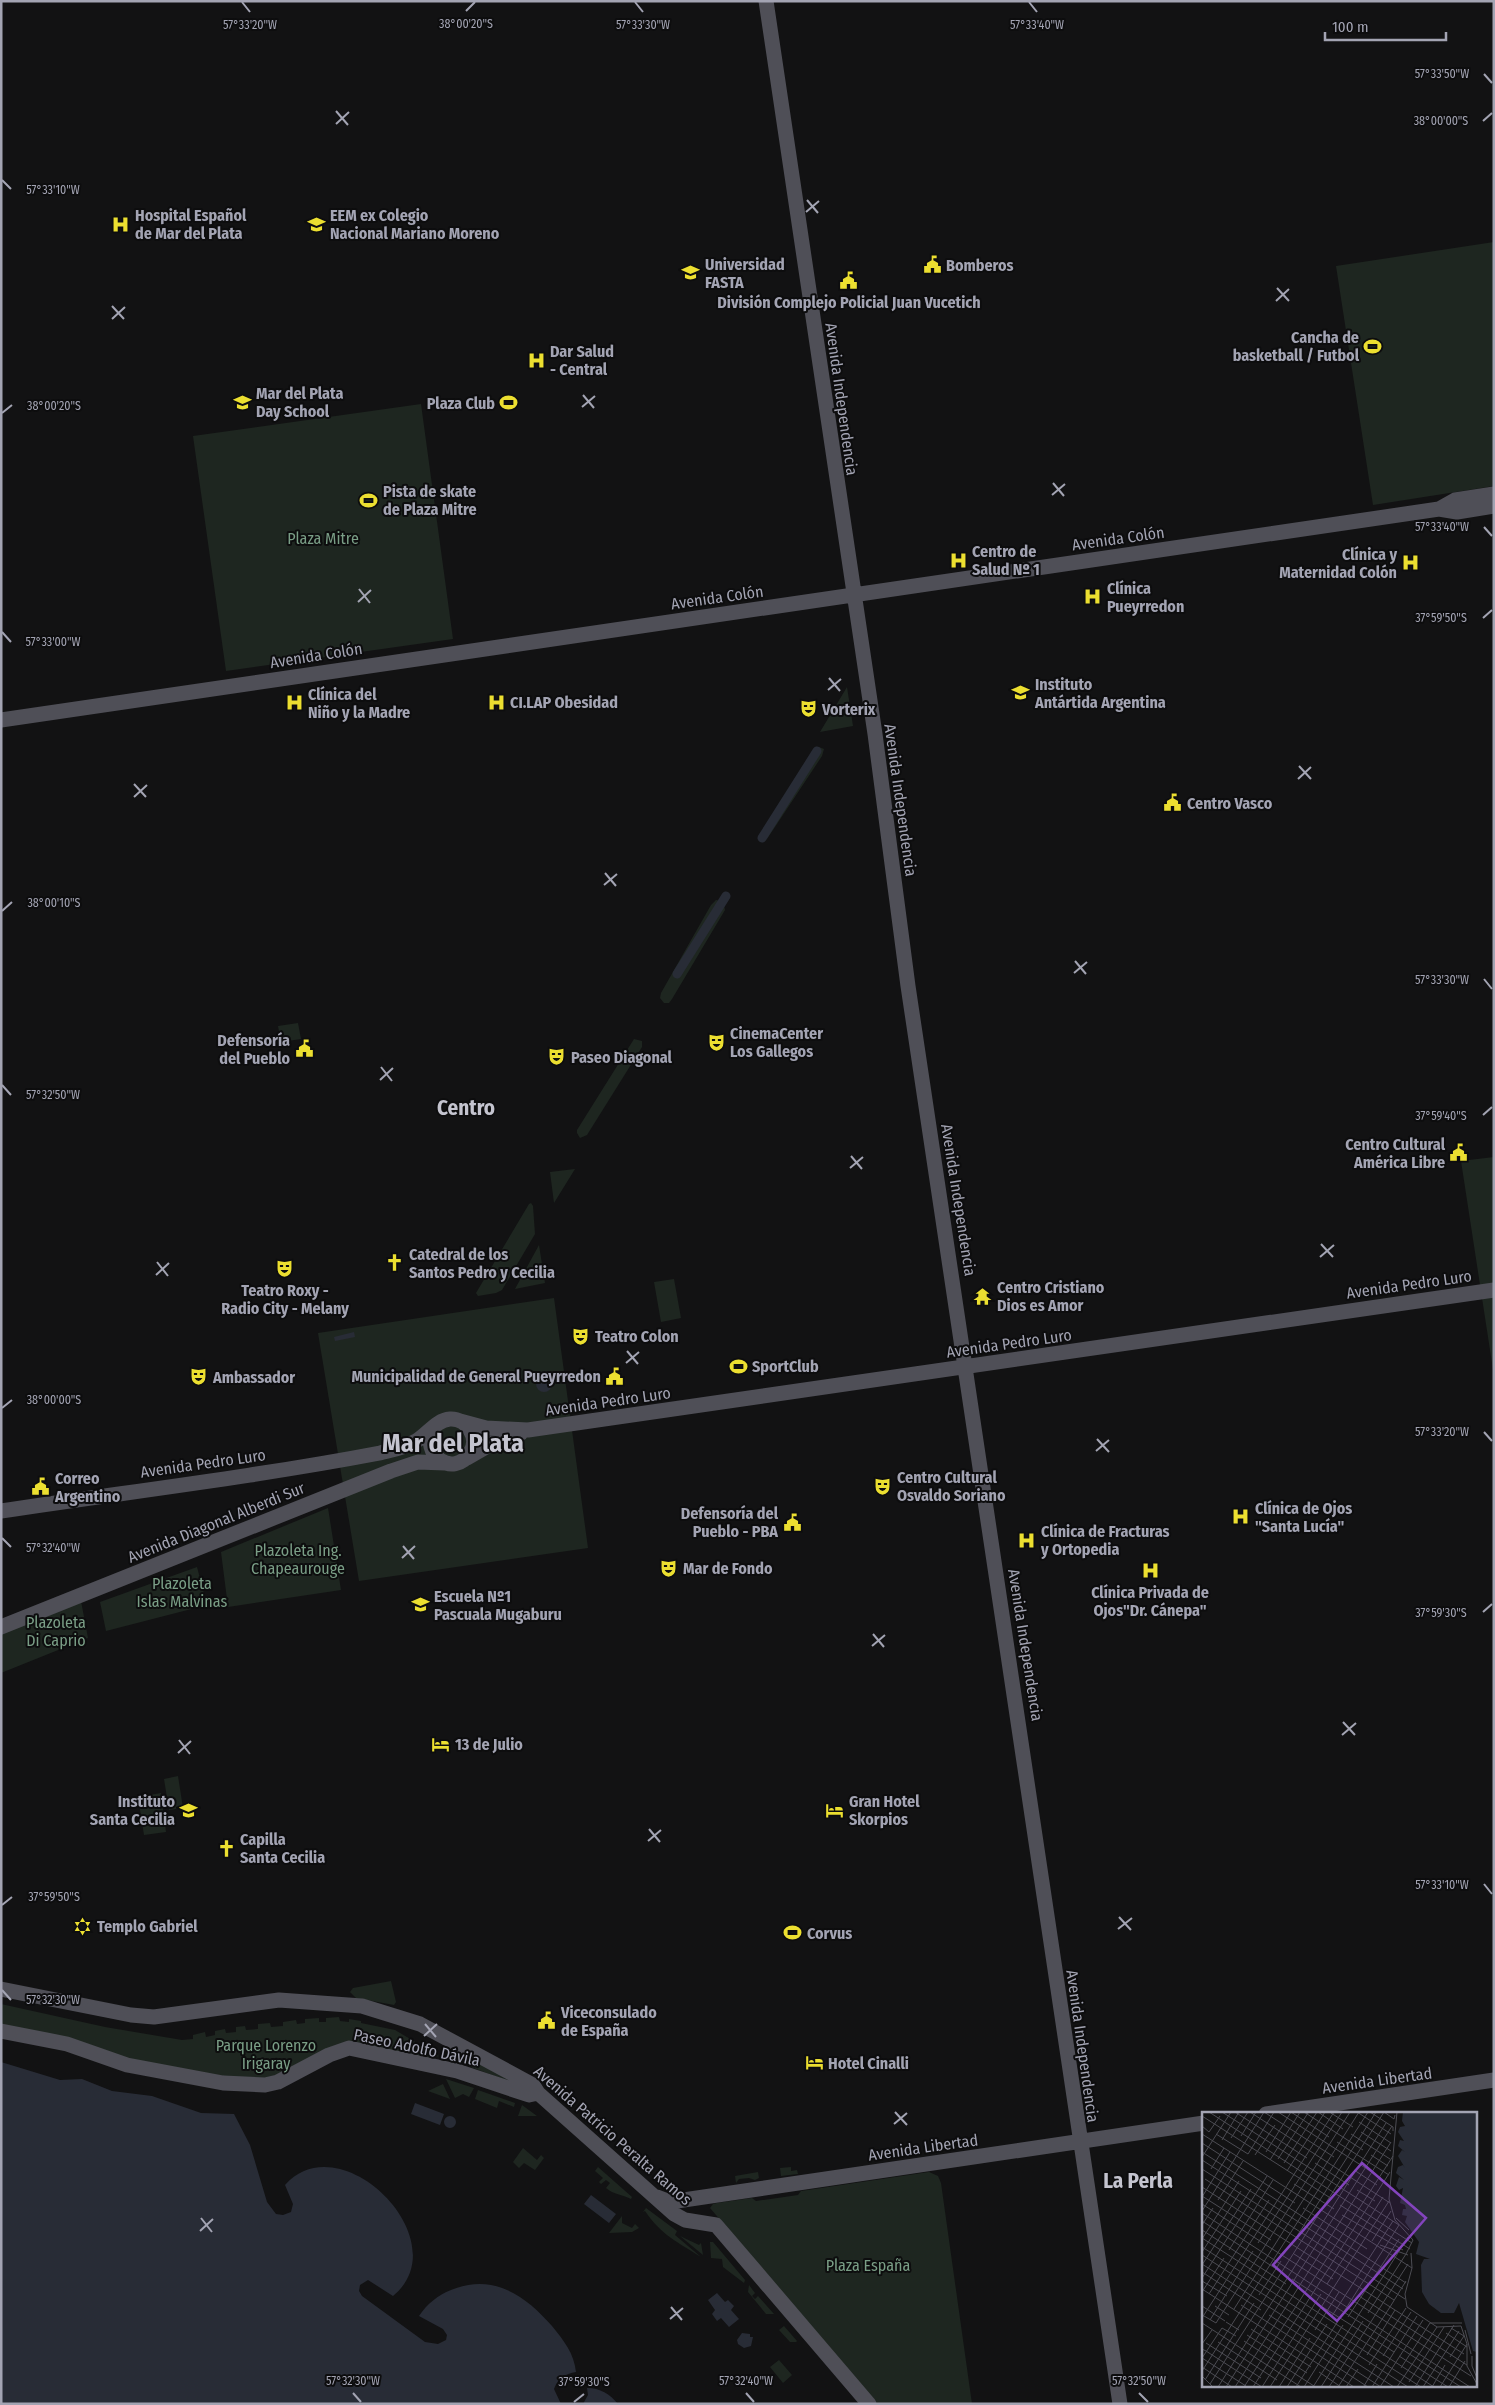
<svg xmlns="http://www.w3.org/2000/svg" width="1495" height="2405" viewBox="0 0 1495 2405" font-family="'Fira Sans Condensed',sans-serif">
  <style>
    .green { fill: #1e2620 }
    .water { fill: #282c36 }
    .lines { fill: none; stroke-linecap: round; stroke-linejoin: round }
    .canal { stroke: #282c36; stroke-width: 9 }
    .major { stroke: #4f4f57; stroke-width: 15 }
    .ticks { fill: none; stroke: #a3a4b3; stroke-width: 2 }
    .labels { text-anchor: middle; stroke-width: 4; stroke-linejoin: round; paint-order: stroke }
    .poi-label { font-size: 16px; font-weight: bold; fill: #a3a4b3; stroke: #0d0d0e; text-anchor: start }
    .street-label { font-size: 16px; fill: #a3a4b3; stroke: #0d0d0e }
    .park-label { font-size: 16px; fill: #7a9e86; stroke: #0d0d0e }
    .district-label { font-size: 21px; font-weight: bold; fill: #c4c4cf; stroke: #0d0d0e }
    .town-label { font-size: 26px; font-weight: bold; fill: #c4c4cf; stroke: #0d0d0e }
    .inset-road { fill: none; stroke: #4c4c53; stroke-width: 1 }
    .view { fill: #8344bd; fill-opacity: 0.15; stroke: #8344bd; stroke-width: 2.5 }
    .inset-edge { fill: none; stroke: #a3a4b3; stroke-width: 2.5 }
    .ticks-label { font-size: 12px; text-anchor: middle; fill: #a3a4b3; stroke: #0d0d0e; stroke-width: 4; stroke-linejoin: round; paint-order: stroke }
  </style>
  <rect width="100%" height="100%" fill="#121213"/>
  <path class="green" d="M1494,242v244l-121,19 -37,-239z
    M421,404l32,235 -227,32 -33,-235z
    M847,687l6,39 -33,6z
    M819,747l5,2 -2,7 -55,83 -5,3 -1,-6z
    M716,900l7,1 2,9 -53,89 -3,4h-5l-4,-5 1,-5 50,-88z
    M298,1023l3,16 -20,3 -3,-16z
    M634,1039l8,2v6l-55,88 -7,3 -3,-5v-3z
    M1494,1157v219l-33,-215z
    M575,1169l-21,34 -4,-31z
    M529,1204l2,-1 2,3 2,28 -33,56 -6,3 -18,3 -2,-3z
    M539,1245l6,38 -30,6z
    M674,1279l7,39 -20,4 -7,-40z
    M554,1298l34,250 -229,33 -41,-248z
    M328,1508l13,82 -113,17 -7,-55z
    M197,1567l10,38 -101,26 -6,-29z
    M81,1601l7,37 -87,35v-39z
    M178,1776l5,32 -14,2 -5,-31z
    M161,1793l5,39 -22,3 -6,-38z
    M391,1981l5,21 -2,3 -38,-7 -6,-6 3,-4z
    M1,2004l104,23 77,13 11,-1v-4l12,-3 1,5 9,-2v-4l10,-2 1,4 10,-1v-5l9,-1 1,4 12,-1v-5l12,-1 1,4 12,-1v-4l13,-2 1,4 8,-1v-4l14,-1v4h7v-4l13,-1 1,4 9,1v-3l12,2v2l34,7 44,26 -6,2 -78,-15 -80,35h-47l-99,-18 -128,-34z
    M473,2059l58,31 -60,-23z
    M446,2079l28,9 -5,9 -6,-3 -8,4z
    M443,2084l7,15 -22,-8z
    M478,2090l37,13 -1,4 -15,-6 -2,7 -22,-9z
    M522,2105l15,11h-19z
    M523,2148l14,12 4,-5 3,3 -9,12 -11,-7 -5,5 -6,-6z
    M598,2167l34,30 -1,2c-9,-5 -17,-4 -25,-11l4,-5 -4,-3 -5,4 -2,-2 4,-4 -8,-7z
    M791,2167v4l6,-1 1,4 -17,2 -1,-8z
    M758,2172l1,6 -4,2 -6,-2 -10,1 -3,4 -1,-7z
    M929,2172l9,4 3,7 31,221h-94l-168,-196 3,-4 4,-1 35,-5 4,3 42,-6 3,-4z
    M646,2208l31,23 -2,4 26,22c-22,-14 -40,-22 -56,-46l-2,1z
    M622,2216v7l10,5 3,-4 4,4 -7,4 -23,1z
    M680,2236l19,9 2,-2 2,12z
    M710,2242h3l32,38 -1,3 -21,-16 -1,-8 -11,-1z
    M749,2285l6,8 -3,3 3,3 3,-3 16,18h-8l-18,-22z
    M784,2326l13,15 -1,1h-6l-11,-12z
    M779,2360l13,15 -9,8 -13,-16z"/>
  <path class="water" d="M354,1332l1,5 -20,4 -1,-4z
    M536 1384a8 8 0 1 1 16 0a8 8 0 1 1-16 0Z
    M1,2062l59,18 22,-1 30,12 40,5 49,17 33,1 16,31 17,57 9,12 7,1 8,-3 2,-8 -8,-19c56,-63 175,56 108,111l-25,-16 -8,5 -1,6 3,5 63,46 13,2 8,-4 1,-5 -4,-6 -24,-13c8,-12 19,-21 32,-26 42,-17 74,5 101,36 12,15 22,27 24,46 -11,2 -18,6 -22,17l7,15h-560z
    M415,2103l29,11 -4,11 -29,-11z
    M444 2122a6 6 0 1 1 12 0a6 6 0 1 1-12 0Z
    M591,2195l25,19 -7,9 -25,-19z
    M717,2293l8,9 3,-2 6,6 -3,4 8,9 -10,8 -8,-9 -4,3 -5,-7 3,-4 -7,-10z
    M742,2333l8,1v3h3l-2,9 -7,2 -6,-4 -1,-4z
    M587,2388c13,0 23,6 31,16h-35l5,-9z"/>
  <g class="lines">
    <path class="canal" d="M762,838l55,-87
      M677,974l49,-78"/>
    <path class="major" d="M766,1l109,733 33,252 212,1418
      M1439,509l16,-9 39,-6
      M1,720l1438,-211 18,3 37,-6
      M460,1421l26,7 42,2 966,-140
      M467,1458l26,-15 28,-10
      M1,1511c126,-19 253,-34 379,-58 12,-3 24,-5 36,-12 11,-6 20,-21 34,-22 17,-1 30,19 20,34 -16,25 -51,3 -36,-26
      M1,1627l390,-156 27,-9 27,1
      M1,1989l130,26 23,2 125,-17 83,6 58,18 113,61 5,8 136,121 11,6 31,5 153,179
      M1,2031l66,13 60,21 96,18 42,2 13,-3 51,-27 20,-7 108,23 72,24 9,-2
      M1266,2114l228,-34
      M657,2197l13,5 534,-79"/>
  </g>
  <path class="ticks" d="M242,2l8,10M635,2l8,10M1029,2l8,10M466,11l9,-9M1484,74l8,9M336,111l12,14M1483,121l9,-8M336,124l13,-12M2,180l9,9M807,200l11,13M806,212l13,-11M1277,288l12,13M1276,301l13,-12M112,306l12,13M112,319l13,-12M583,395l11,13M582,407l13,-11M2,413l10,-8M1053,483l11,13M1052,495l13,-11M1484,527l8,9M359,589l11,14M358,602l13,-12M1483,618l9,-8M2,632l9,10M829,678l11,13M828,690l13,-11M1299,766l12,13M1298,779l13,-12M134,784l12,13M134,797l13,-12M605,873l11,13M604,885l13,-11M2,911l10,-9M1075,961l11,13M1074,973l13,-11M1484,979l8,10M381,1067l11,14M380,1080l13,-12M2,1085l9,10M1483,1115l9,-8M851,1156l11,13M850,1168l13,-11M1321,1244l12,13M1320,1257l14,-12M157,1262l11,14M156,1275l13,-12M627,1351l11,13M626,1363l13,-11M2,1408l10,-8M1484,1432l8,9M1097,1439l12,13M1096,1451l13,-11M2,1538l9,9M403,1546l11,13M402,1558l13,-12M1483,1612l9,-8M873,1634l11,13M872,1646l13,-11M1343,1722l12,13M1342,1735l14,-12M179,1740l11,14M178,1753l13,-12M649,1829l11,13M648,1841l13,-11M1484,1884l8,10M2,1905l10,-8M1119,1917l12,13M1118,1929l14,-11M2,1990l9,10M425,2024l11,13M424,2036l13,-12M895,2112l12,13M894,2124l13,-11M201,2218l11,14M200,2231l13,-12M671,2307l11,13M670,2319l13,-11M353,2393l8,9M746,2393l8,9M1139,2393l9,9M574,2402l10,-8"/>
  <defs>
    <symbol id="hospital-bare" viewBox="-9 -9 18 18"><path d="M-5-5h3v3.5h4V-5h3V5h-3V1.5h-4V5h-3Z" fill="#ecdf30" stroke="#0d0d0e" stroke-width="2.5" paint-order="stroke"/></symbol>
    <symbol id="school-bare" viewBox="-9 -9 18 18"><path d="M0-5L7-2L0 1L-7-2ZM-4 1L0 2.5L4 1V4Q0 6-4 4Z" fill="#ecdf30" stroke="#0d0d0e" stroke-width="2.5" paint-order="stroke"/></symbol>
    <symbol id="civic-bare" viewBox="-9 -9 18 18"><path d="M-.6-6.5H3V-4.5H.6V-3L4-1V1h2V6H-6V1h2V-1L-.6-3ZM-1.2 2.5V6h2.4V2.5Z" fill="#ecdf30" stroke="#0d0d0e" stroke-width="2.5" paint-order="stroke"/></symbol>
    <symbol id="university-bare" viewBox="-9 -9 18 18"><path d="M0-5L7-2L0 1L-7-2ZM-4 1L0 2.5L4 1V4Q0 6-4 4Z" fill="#ecdf30" stroke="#0d0d0e" stroke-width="2.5" paint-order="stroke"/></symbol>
    <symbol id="stadium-bare" viewBox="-9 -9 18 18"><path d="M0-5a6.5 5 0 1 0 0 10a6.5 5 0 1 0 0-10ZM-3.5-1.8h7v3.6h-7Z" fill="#ecdf30" stroke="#0d0d0e" stroke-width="2.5" paint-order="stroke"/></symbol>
    <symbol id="theatre-bare" viewBox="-9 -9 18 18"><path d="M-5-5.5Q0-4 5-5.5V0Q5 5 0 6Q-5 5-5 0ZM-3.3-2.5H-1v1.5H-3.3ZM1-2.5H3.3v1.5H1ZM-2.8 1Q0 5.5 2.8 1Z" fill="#ecdf30" stroke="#0d0d0e" stroke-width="2.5" paint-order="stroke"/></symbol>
    <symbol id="church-bare" viewBox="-9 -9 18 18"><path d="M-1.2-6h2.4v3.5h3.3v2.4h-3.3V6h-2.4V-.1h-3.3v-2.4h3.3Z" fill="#ecdf30" stroke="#0d0d0e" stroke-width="2.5" paint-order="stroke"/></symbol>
    <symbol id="temple-bare" viewBox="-9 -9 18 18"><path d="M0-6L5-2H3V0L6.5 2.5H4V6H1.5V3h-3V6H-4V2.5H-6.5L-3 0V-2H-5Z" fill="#ecdf30" stroke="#0d0d0e" stroke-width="2.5" paint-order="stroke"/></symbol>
    <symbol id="hotel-bare" viewBox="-9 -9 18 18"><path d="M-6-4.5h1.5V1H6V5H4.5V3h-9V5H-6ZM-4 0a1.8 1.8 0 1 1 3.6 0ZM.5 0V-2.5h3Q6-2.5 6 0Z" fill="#ecdf30" stroke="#0d0d0e" stroke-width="2.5" paint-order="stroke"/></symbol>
    <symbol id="synagogue-bare" viewBox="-9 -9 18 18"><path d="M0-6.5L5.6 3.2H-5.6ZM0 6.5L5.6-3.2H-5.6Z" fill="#ecdf30" stroke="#0d0d0e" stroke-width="2.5" paint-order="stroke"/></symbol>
  </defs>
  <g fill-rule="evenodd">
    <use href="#hospital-bare" x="108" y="212" width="25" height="25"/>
    <use href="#school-bare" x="304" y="212" width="25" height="25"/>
    <use href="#civic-bare" x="920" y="252" width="25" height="25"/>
    <use href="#university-bare" x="678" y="260" width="25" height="25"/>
    <use href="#civic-bare" x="836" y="268" width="25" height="25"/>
    <use href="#stadium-bare" x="1360" y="334" width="25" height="25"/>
    <use href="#hospital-bare" x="524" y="348" width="25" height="25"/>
    <use href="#school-bare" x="230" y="390" width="25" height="25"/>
    <use href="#stadium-bare" x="496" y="390" width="25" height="25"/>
    <use href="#stadium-bare" x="356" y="488" width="25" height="25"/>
    <use href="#hospital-bare" x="946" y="548" width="25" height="25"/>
    <use href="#hospital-bare" x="1398" y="550" width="25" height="25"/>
    <use href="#hospital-bare" x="1080" y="584" width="25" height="25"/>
    <use href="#school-bare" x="1008" y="680" width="25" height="25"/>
    <use href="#hospital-bare" x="484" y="690" width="25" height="25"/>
    <use href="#hospital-bare" x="282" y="690" width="25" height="25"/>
    <use href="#theatre-bare" x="796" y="696" width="25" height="25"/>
    <use href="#civic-bare" x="1160" y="790" width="25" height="25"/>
    <use href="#theatre-bare" x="704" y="1030" width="25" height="25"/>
    <use href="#civic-bare" x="292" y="1036" width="25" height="25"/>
    <use href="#theatre-bare" x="544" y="1044" width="25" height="25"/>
    <use href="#civic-bare" x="1446" y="1140" width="25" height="25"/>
    <use href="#church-bare" x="382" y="1250" width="25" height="25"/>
    <use href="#theatre-bare" x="272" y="1256" width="25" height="25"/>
    <use href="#temple-bare" x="970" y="1284" width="25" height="25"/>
    <use href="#theatre-bare" x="568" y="1324" width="25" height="25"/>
    <use href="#stadium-bare" x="726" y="1354" width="25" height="25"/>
    <use href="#civic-bare" x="602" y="1364" width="25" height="25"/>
    <use href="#theatre-bare" x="186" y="1364" width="25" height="25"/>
    <use href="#theatre-bare" x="870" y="1474" width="25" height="25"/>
    <use href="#civic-bare" x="28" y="1474" width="25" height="25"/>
    <use href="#hospital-bare" x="1228" y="1504" width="25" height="25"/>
    <use href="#civic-bare" x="780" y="1510" width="25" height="25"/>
    <use href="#hospital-bare" x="1014" y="1528" width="25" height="25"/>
    <use href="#theatre-bare" x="656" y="1556" width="25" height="25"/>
    <use href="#hospital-bare" x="1138" y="1558" width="25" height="25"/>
    <use href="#school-bare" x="408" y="1592" width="25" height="25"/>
    <use href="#hotel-bare" x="428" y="1732" width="25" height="25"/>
    <use href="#school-bare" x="176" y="1798" width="25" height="25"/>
    <use href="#hotel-bare" x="822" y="1798" width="25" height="25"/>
    <use href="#church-bare" x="214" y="1836" width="25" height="25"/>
    <use href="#synagogue-bare" x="70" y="1914" width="25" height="25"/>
    <use href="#stadium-bare" x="780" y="1920" width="25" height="25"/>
    <use href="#civic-bare" x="534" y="2008" width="25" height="25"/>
    <use href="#hotel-bare" x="802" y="2050" width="25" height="25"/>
  </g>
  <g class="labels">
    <g class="poi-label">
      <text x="135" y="221">Hospital Español<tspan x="135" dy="18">de Mar del Plata</tspan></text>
      <text x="330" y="221">EEM ex Colegio<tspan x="330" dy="18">Nacional Mariano Moreno</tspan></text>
      <text x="705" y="270">Universidad<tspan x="705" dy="18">FASTA</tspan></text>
      <text x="946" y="271">Bomberos</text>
      <text x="849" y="308" text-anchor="middle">División Complejo Policial Juan Vucetich</text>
      <text x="1359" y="343" text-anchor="end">Cancha de<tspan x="1359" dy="18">basketball / Futbol</tspan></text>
      <text x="550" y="357">Dar Salud<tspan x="550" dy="18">- Central</tspan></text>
      <text x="256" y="399">Mar del Plata<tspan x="256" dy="18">Day School</tspan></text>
      <text x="495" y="409" text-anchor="end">Plaza Club</text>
      <text x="383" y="497">Pista de skate<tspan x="383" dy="18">de Plaza Mitre</tspan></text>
      <text x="972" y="557">Centro de<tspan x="972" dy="18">Salud Nº 1</tspan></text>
      <text x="1397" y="560" text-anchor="end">Clínica y<tspan x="1397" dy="18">Maternidad Colón</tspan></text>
      <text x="1107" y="594">Clínica<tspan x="1107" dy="18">Pueyrredon</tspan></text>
      <text x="1035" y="690">Instituto<tspan x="1035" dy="18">Antártida Argentina</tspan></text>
      <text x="308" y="700">Clínica del<tspan x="308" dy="18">Niño y la Madre</tspan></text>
      <text x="510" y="708">CI.LAP Obesidad</text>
      <text x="822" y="715">Vorterix</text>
      <text x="1187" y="809">Centro Vasco</text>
      <text x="730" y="1039">CinemaCenter<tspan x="730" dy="18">Los Gallegos</tspan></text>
      <text x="290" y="1046" text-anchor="end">Defensoría<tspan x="290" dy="18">del Pueblo</tspan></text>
      <text x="571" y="1063">Paseo Diagonal</text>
      <text x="1445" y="1150" text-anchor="end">Centro Cultural<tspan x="1445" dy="18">América Libre</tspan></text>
      <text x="409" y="1260">Catedral de los<tspan x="409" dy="18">Santos Pedro y Cecilia</tspan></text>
      <text x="997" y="1293">Centro Cristiano<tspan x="997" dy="18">Dios es Amor</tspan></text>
      <text x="285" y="1296" text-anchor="middle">Teatro Roxy -<tspan x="285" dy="18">Radio City - Melany</tspan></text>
      <text x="595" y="1342">Teatro Colon</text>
      <text x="752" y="1372">SportClub</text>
      <text x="601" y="1382" text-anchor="end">Municipalidad de General Pueyrredon</text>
      <text x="213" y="1383">Ambassador</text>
      <text x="897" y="1483">Centro Cultural<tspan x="897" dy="18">Osvaldo Soriano</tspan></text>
      <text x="55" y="1484">Correo<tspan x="55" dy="18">Argentino</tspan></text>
      <text x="1255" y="1514">Clínica de Ojos<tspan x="1255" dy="18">"Santa Lucía"</tspan></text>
      <text x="778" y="1519" text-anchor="end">Defensoría del<tspan x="778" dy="18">Pueblo - PBA</tspan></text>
      <text x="1041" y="1537">Clínica de Fracturas<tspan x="1041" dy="18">y Ortopedia</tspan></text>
      <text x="683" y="1574">Mar de Fondo</text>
      <text x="1150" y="1598" text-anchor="middle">Clínica Privada de<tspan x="1150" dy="18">Ojos"Dr. Cánepa"</tspan></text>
      <text x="434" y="1602">Escuela Nº1<tspan x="434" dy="18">Pascuala Mugaburu</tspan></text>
      <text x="455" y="1750">13 de Julio</text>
      <text x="175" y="1807" text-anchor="end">Instituto<tspan x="175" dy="18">Santa Cecilia</tspan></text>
      <text x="849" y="1807">Gran Hotel<tspan x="849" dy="18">Skorpios</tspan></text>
      <text x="240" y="1845">Capilla<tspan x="240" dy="18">Santa Cecilia</tspan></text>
      <text x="97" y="1932">Templo Gabriel</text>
      <text x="807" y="1939">Corvus</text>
      <text x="561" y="2018">Viceconsulado<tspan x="561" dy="18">de España</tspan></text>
      <text x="828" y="2069">Hotel Cinalli</text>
    </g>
    <g class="street-label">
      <text transform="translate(842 399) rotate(82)" y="6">Avenida Independencia</text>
      <text transform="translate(1118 538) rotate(-8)" y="6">Avenida Colón</text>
      <text transform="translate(717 597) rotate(-8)" y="6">Avenida Colón</text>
      <text transform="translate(316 655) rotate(-9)" y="6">Avenida Colón</text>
      <text transform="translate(901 800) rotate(82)" y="6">Avenida Independencia</text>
      <text transform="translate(959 1200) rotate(81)" y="6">Avenida Independencia</text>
      <text transform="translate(1409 1284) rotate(-8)" y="6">Avenida Pedro Luro</text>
      <text transform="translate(1009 1343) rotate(-8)" y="6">Avenida Pedro Luro</text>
      <text transform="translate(608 1401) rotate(-8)" y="6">Avenida Pedro Luro</text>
      <text transform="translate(203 1463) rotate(-8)" y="6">Avenida Pedro Luro</text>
      <text transform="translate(216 1522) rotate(-22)" y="6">Avenida Diagonal Alberdi Sur</text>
      <text transform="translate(1026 1645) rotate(81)" y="6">Avenida Independencia</text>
      <text transform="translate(1083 2046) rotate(82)" y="6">Avenida Independencia</text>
      <text transform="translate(417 2047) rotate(12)" y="6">Paseo Adolfo Dávila</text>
      <text transform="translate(1377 2080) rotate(-8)" y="6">Avenida Libertad</text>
      <text transform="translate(613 2135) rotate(41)" y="6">Avenida Patricio Peralta Ramos</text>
      <text transform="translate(923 2147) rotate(-8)" y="6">Avenida Libertad</text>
    </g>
    <g class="park-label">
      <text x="323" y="544">Plaza Mitre</text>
      <text x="298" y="1556">Plazoleta Ing.<tspan x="298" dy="18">Chapeaurouge</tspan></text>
      <text x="182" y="1589">Plazoleta<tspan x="182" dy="18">Islas Malvinas</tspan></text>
      <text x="56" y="1628">Plazoleta<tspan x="56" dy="18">Di Caprio</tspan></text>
      <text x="266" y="2051">Parque Lorenzo<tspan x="266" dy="18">Irigaray</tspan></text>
      <text x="868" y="2271">Plaza España</text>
    </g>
    <g class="district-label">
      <text x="466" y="1115">Centro</text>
      <text x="1138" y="2188">La Perla</text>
    </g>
    <g class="town-label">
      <text x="453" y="1452">Mar del Plata</text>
    </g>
  </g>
  <g transform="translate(1202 2112)">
    <rect width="275" height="275" fill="#121213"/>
    <path d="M201,0h74v240l-4,-1 -14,-48 -5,10h-13l-12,-9 -7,-12 -1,-27 3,-6h6l-14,-5 3,-12 -14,-20 2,-6 -5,-1 1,-6h3l-1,-4 -5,-2 3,-15 -4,2 -3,-4 3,-9 5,3 -8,-7 2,-6 5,-2 2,3 -7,-12 4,-6 3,2 -7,-6 2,-6 4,1 -6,-9 2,-5 5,-1 -3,-5z" fill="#282c36"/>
    <path class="inset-road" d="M7,0l203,131M20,0l177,113 -103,162M33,0l72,46M48,0l140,91M62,0l70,45M76,0l103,66M89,0l38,25M102,0l59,38M116,0l25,17M155,0l34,22M168,0l23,15v4M182,0l10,7 1,-4M195,0l-8,87 6,21 18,20 -7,14M129,1l22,14M0,4l130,83M157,10l32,21M0,14l7,6 11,-16M159,20l30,19M0,22l210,134M14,22l32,20 26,-42M149,22l39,25M39,24l15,-24M29,26l17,-26M20,28l17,-28M135,30l52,33M0,31l93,60M0,40l204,131M64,40l25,-40M53,43l20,-30M169,43l17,11M0,45l29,-45M76,47l30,-46M0,48l201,129M68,48l30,-48M82,51l33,-51M113,51l34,22M0,57l203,130M9,57l13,-21M152,58l23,15M85,59l38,-59M3,67l189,121M92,72l40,25M0,75l262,167M155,78l18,11M0,84l69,44M0,85l28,-45M16,88l25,-39M0,92l269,172M138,93l70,44M101,96l64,41M0,99l62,-99M0,101l268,174M140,103l61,35M194,106l13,12M0,109l82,53M0,113l11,-17M0,118l84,54M0,126l232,149M0,127l37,-58M170,129l19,-30M56,131l84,-131M90,132l84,-132M178,133l28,10M0,135l219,140M27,138l44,-70M0,140l39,-61M209,141l1,15 -7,26 2,13 30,20 24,-1 6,18v22l10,18M92,142l39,25M0,143l206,132M0,152l192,123M0,153l49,-76M0,160l59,38M0,166l65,-102M90,167l169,108M0,169l25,15M125,172l56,-87M0,177l152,98M0,180l22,-34M7,182l60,-94M57,183l22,-34M157,184l108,69M111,189l81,51M39,193l127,82M0,194l23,15M13,194l14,9M188,195l16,-26M32,197l125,-197M166,201l38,-59M67,203l112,72M2,204l12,7 134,-211M130,204l61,-95M146,205l51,-78M0,206l132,-206M8,208l43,-69M24,210l13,8M0,211l99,64M49,217l60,38M113,218l24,-38M263,218l6,24M244,221l21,14M45,223l60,38M42,229l70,45M16,230l59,38M4,231l55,35M0,232l10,-14M0,237l4,2 56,36 59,-93M165,243l28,-45M181,244l28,-44M197,244l49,31M270,244v10l5,12M248,245l14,-21 -13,-8M0,246l20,-30 14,8M0,246l44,28M167,253l37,-57M0,255l30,20M199,256l29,-45h32M0,259l166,-259M117,260l22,15M0,264l11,11M3,268l49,-77M207,270l35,-55M8,272l174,-272M162,274l13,-22M16,275l168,-264M24,275l166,-261M33,275l156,-245M42,275l149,-231M51,275l137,-215M68,275l119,-186M77,275l31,-49M85,275l40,-63M102,275l39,-62M111,275l95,-150M119,275l42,-66M127,275l79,-123M136,275l52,-80M144,275l12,-18M170,275l45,-71M178,275l43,-67M195,275l40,-60M213,275l39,-62M221,275l36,-56M230,275l13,-22M238,275l27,-43M247,275l16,-26"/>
    <path class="view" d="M160,51l64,55 -89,103 -64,-56z"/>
    <rect width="275" height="275" class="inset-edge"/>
  </g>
  <g class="ticks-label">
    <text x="466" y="28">38°00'20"S</text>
    <text x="250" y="29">57°33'20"W</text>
    <text x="643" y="29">57°33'30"W</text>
    <text x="1037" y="29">57°33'40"W</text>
    <text x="1442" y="78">57°33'50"W</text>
    <text x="1441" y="125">38°00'00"S</text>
    <text x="53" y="194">57°33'10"W</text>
    <text x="54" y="410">38°00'20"S</text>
    <text x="1442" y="531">57°33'40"W</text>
    <text x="1441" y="622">37°59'50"S</text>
    <text x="53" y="646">57°33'00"W</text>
    <text x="54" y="907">38°00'10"S</text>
    <text x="1442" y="984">57°33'30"W</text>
    <text x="53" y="1099">57°32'50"W</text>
    <text x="1441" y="1120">37°59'40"S</text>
    <text x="54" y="1404">38°00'00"S</text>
    <text x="1442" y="1436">57°33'20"W</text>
    <text x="53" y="1552">57°32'40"W</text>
    <text x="1441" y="1617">37°59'30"S</text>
    <text x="1442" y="1889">57°33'10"W</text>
    <text x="54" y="1901">37°59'50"S</text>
    <text x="53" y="2004">57°32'30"W</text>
    <text x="353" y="2385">57°32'30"W</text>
    <text x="746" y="2385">57°32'40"W</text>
    <text x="1139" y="2385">57°32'50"W</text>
    <text x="584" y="2386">37°59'30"S</text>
  </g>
  <rect width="1495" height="2405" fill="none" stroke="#a3a4b3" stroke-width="5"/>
  <path d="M1325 32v8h121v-8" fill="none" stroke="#a3a4b3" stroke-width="2.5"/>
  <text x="1332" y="32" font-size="15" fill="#a3a4b3" stroke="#0d0d0e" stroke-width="4" paint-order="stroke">100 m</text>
</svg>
